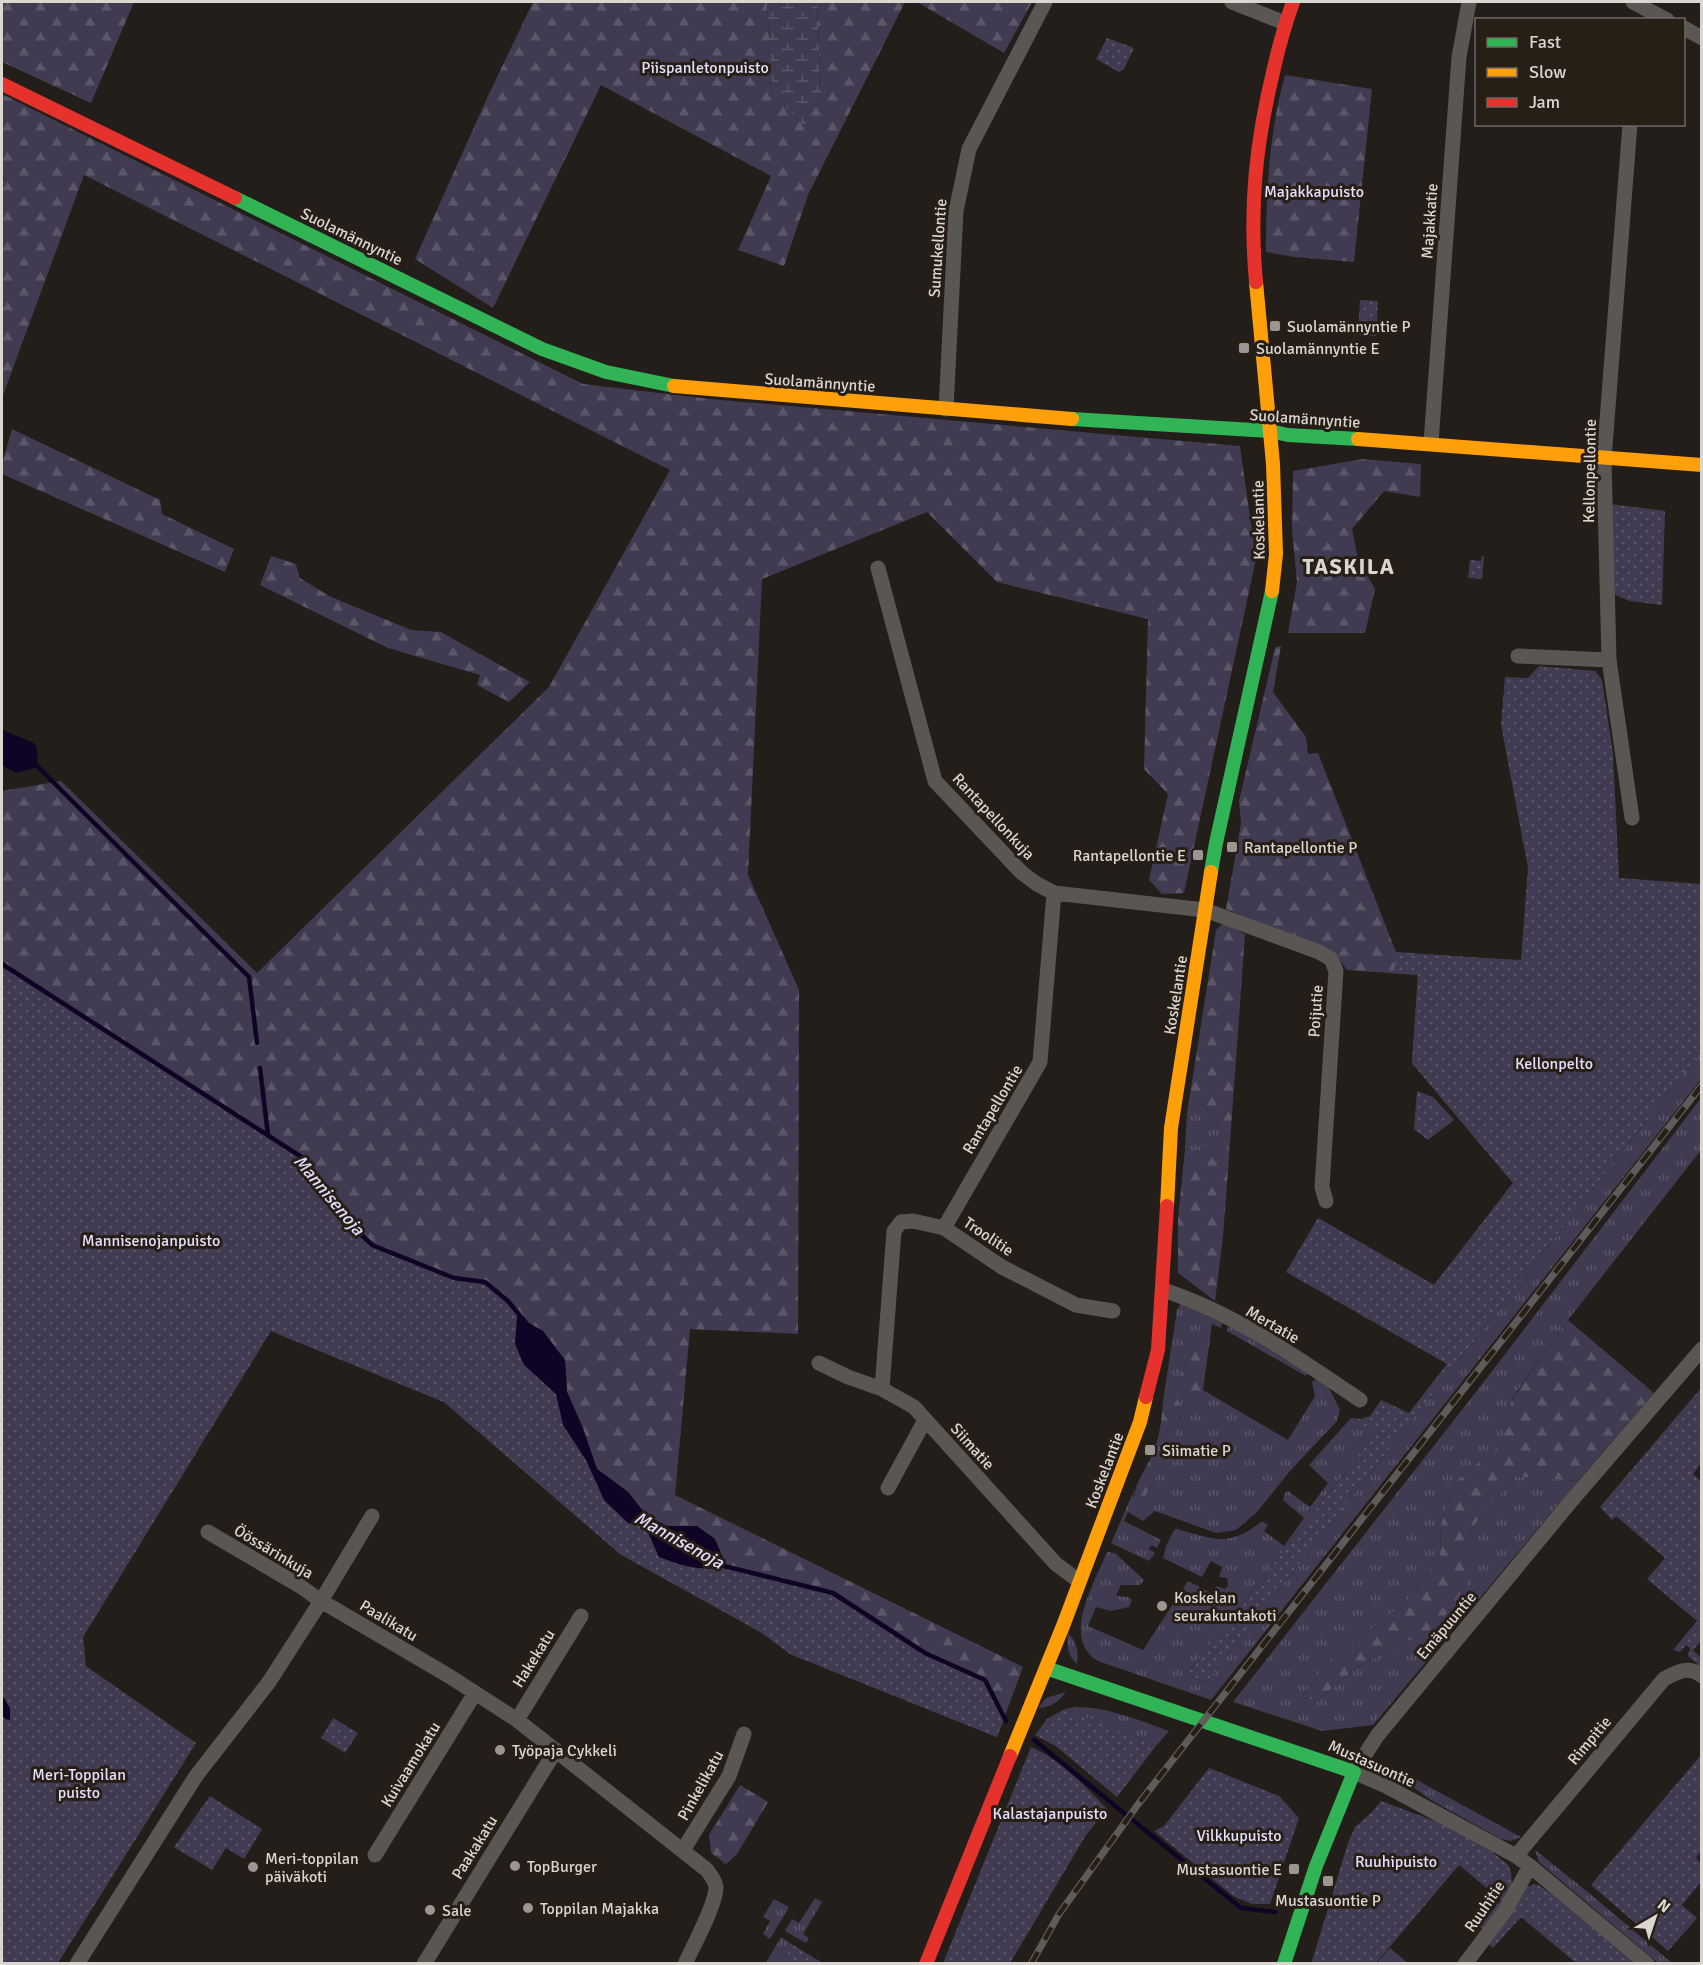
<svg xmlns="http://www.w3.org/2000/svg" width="1703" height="1965" viewBox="0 0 1703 1965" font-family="Signika,sans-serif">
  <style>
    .grass { fill: url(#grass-tufts) }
    .forest { fill: url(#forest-firs); fill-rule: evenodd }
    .wetland { fill: url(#wetland-marsh) }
    .park { fill: url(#park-dots) }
    .water { fill: #0f0425 }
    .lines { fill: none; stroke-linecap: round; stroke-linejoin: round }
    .stream { stroke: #0f0425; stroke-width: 4.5 }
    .street { stroke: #5a5653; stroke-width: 15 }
    .fast { stroke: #30b455; stroke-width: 14 }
    .slow { stroke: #ff9f0a; stroke-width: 14 }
    .jam { stroke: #e5322d; stroke-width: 14 }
    .rail-casing { stroke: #5f5b58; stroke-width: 7 }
    .rail { stroke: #271e16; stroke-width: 4.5; stroke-dasharray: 14; stroke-linecap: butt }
    .poi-dot { fill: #9b9691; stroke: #271e16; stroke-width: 2 }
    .labels { text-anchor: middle; stroke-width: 6; stroke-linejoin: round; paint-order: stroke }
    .park-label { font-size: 16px; fill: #e3defc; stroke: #271e16 }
    .street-label { font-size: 16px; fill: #dcd6d1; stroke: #271e16 }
    .poi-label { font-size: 16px; fill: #dcd6d1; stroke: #271e16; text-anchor: start }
    .water-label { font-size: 18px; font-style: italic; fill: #e2dcfb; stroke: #271e16 }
    .district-label { font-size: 22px; font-weight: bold; letter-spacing: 1.5px; fill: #dcd6d1; stroke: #271e16 }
  </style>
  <defs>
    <pattern id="grass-tufts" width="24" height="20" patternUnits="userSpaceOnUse" patternTransform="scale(1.5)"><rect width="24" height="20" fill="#403b51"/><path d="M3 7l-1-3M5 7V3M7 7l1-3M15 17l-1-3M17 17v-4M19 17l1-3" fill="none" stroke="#5b5769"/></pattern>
    <pattern id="forest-firs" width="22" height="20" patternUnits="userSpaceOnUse" patternTransform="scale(1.5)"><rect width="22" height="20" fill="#403b51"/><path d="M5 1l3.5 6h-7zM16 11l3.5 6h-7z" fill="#5b5769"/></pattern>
    <pattern id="wetland-marsh" width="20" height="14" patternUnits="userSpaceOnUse" patternTransform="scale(1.5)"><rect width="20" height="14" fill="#403b51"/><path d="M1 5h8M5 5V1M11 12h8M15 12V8" fill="none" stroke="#5b5769"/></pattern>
    <pattern id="park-dots" width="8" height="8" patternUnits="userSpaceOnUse" patternTransform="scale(1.5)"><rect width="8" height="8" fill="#403b51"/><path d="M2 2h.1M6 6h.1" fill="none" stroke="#5b5769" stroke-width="1.8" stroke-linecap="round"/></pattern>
  </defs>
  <rect width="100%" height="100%" fill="#231e1a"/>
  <path class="grass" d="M1701,1051v28l-490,621 -113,-39c-38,-23 -3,-78 9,-109l8,1 29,27 -4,5h-19l-5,11 12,1 4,3 -3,7 -18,4 -15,-4 -8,19 55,24 45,-69 23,12 6,-7 8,3 3,-3 -1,-8 -8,-1 3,-10 -11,-6 -9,16 -39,-19 3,-12 8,-16 3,-1c36,10 53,19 85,-8l6,4 -4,6 20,15 20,-28 -21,-18 2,-7 3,-2 22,16 18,-24 -19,-18 42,-47 25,15 -190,242 20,8z
    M1701,1098v52l-133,170 -57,80 -8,44 -48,38 -14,42 -1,32 -35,48 -77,57 -26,36 15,4 41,-35 80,-40 31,-46 2,-51 44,-53 63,5 -205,244 -51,6 -89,-29 243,-310z
    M1204,1105l9,9 17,29 -2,28 -22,-19 -21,-3 2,-36 4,-4z
    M1181,1303l41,20 -1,5 -9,-4 -17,19 -15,32 6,26 5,3 12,-14 85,50 27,-44 -3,-14 6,-4 10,8 12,24 -3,11 -47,50 -33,41 -21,18 -20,3 -61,-22 -12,10 -15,-9 -4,9 37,19 -4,8 -6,-3 -2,4 6,4 -6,8 -38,-18 25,-57 -3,11 15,-6 18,-35 14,-40 -10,-19 -7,4 14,-91z
    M1231,1326l77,47 -2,3 -79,-45 1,-4z
    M1068,1633c9,10 11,18 9,31 -9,-9 -11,-18 -9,-31z
    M1066,1692c-8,10 -14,15 -28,16l8,-10z
    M1076,1707c32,0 62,13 93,24l-13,15 -91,-37z
    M1399,1772h6l19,12 97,53 -10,4 -10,-2 -70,-39 -35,-25z
    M1535,1850l54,43 83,70h-14l-119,-101z
    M815,1898l7,4 -19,32 6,4 -3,5 -21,-12 7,-12 7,4z
    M774,1899l15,8 -19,32 -7,-5 7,-13 -7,-4z
    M781,1937l12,8 -11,18 -17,1z
    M1390,1948l18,15 -32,1z"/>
  <path class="forest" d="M2,2h132l-43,101 -89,-41z
    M533,2h234l5,90 49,2 -4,-92h88l-97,193 -24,71 -46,-16 33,-74 -170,-91 -108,223 -78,-49 73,-163z
    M917,2h115l-28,51z
    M1285,75l87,14 -18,173 -60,-5 -28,-5c0,-59 3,-119 19,-177z
    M2,94l581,290 127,15 530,47 16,113 -72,334 -22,1 -13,-14 19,-86 -24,-25 4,-150 -151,-37 -70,-70 -165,67 -14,296 51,115 -1,344 -108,-5 -15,166 348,172 -26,70 -207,-83 -28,-21 -142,-79 -176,-152 -173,-71 -269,-232v-308l59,-10 196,192 292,-286 121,-217 -586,-295 -82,223v-214l2,-7h-2zM565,1360l2,32 15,34 15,43 31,23 18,24 21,10h30l-38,31 -96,-132z
    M12,429l148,71 2,14 72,35 -9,23 -223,-98v-10z
    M1363,459l58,5 -1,33 -36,-6 -32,38 6,31 17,29 -10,44h-77l9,-51 -5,-52 1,-59z
    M271,556l25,8 4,14 29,18 82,34 30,2 89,50 -21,20 -32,-17 3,-10 -92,-27 -128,-63z
    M1281,646l-8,46 33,45 2,17 10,-1 78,199 114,8 105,135 -168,231 -129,-108 116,67 79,-102 -101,-120 6,-88 -71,-5 -12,-16 -109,-45 15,-86 -2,-22 36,-153z
    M1223,923l22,11 -15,209 -17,-29 -9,-9 -13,4 -4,4 29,-183z
    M1185,1149l21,3 22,19 -5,65 -8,65 -37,-28v-54z
    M1568,1320l86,73 -76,88 -63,-5 -44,53 -1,51 -32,46 -80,40 -41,35 -15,-4 26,-36 77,-57 35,-48 1,-32 14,-42 47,-38 9,-43z
    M1212,1324l-9,66 2,6 -7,6 -7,2 -6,-3 -5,-26 15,-32z
    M1170,1397l7,3 4,5c-4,36 -24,71 -42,101l-2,1 -2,-2c-4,-21 14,-38 20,-57 5,-15 7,-31 8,-47z
    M740,1785l28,17 -31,52 -11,10 -15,-11 -2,-18z"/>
  <path class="wetland" d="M767,2h50l4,92 -17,32 -32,-34z"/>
  <path class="park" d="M1107,38l27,10 -10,21 -5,3 -23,-13z
    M1360,300l18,1 -2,35 -18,-1z
    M1610,504l55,7 -3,94 -32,-4 -17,-7z
    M1482,556h2l-2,23 -14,-1 2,-18 11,1z
    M1539,666l56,5 7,9 11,74 6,124 82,6v167l-495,632 -20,-8 190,-242 -25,-15 10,1 9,-3 11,-16 28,13 38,-49 -161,-92 32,-54 116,67 79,-102 -101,-120 6,-88 -24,-2 2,-20 125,7 7,-92 -27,-143 4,-48 23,1z
    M2,964l301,194 46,65 23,22 82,33 31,4 23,19 46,57 19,68 39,76 115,65 106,26 92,60 60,27 19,38 -7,19 -207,-83 -28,-21 -142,-79 -176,-152 -173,-71 -188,306 3,29 110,77 -138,220h-56v-249l3,5 1,-19 -4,-4z
    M1417,1091l16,6 21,23 -26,20 -14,-11z
    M1701,1388v75l-8,11 9,8v158l-9,10 8,8v9l-13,-11 2,-8 -4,-3 -6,7 -7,-2 24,-29 -50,-42 18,-21 -49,-42 -4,4 -12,-13z
    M1065,1709l91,37 -39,51 -60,-50 -22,-12 12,-16z
    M333,1718l25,15 -13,20 -24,-15z
    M1031,1747c31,14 53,38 76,62l-21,26 -76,128h-67z
    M1701,1755v96l-5,7 5,6v18l-19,23 15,13 -29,33 -77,-66z
    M1209,1768l70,28 20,22 -29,86h-18l-19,-8 -79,-65 10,-5z
    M210,1796l52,33 -18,30 -18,-11 -14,22 -38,-23z
    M1381,1801l59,22 51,28 17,14 3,7 1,11 -4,13 -24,34 -5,-3 22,-27 -42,-35 -83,98 -65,1 37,-121 7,-16 17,-15z
    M1534,1884l4,1 14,9 82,69h-58l-55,-46 -28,31 -4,-4 36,-56z
    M793,1945l28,17v1h-39z"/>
  <path class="water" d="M2,730l32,13 3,5 1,19 -22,6 -14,-8z
    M517,1316l26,15 22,29 2,32 15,34 15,43 31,23 19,24 20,10h30l18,13 12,28c-27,4 -42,0 -68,-10l-14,-31 -17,-3 -24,-23 -18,-40 -23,-35 -7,-31 -32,-29 -9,-21z
    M2,1696l8,12v12l-5,-1 -3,-5z"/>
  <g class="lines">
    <path class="stream" d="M38,767l211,210 8,66
      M2,964l301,194 46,65 23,22 82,33 31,4 23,19 18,22
      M260,1068l8,67
      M724,1566l109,27 92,60 60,27 21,41
      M1034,1740l207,168 34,4"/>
    <path class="street" d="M1232,2l53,21
      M1633,2l34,18
      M1684,28l18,10
      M1630,124l-26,335 5,201 23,158
      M946,409l10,-198 13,-62 76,-147
      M1431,443l28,-386 10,-55
      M878,568l57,213 87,92 15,11 17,9 151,17 114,42 12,7 5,12 -14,216 4,14
      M1518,656l91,4
      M944,1228l96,-166 14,-169
      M1163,1290c69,22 137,69 197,110
      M819,1363l29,14 34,12 32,18 142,157 23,17
      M882,1389l12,-158 7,-9 12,-1 31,7 58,39 74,38 37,6
      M888,1488l37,-68
      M208,1532l92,54 21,15 51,-85
      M517,1720l64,-104
      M683,1850l46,-74 15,-42
      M375,1855l100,-162
      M1516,1856l148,-177c13,-7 25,-14 38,-3
      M77,1964l119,-188 73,-94 52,-81 128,75 68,44 190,150c4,6 8,10 9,17 0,18 -23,59 -31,77
      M424,1964l132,-214
      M1465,1964l40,-53 25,-45
      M1647,1964l-117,-98 -14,-10 -132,-71 -30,-13 23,-36 195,-236 130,-151"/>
    <path class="fast" d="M235,198l307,151 64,23 68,14
      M1072,419l198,12 18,4 70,4
      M1211,872l5,-29 56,-252
      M1046,1668l308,104 -38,94 -32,98"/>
    <path class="slow" d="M1256,282l17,182 3,90 -4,37
      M674,386l398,33
      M1358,439l344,26
      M1167,1206l4,-78 40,-256
      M1010,1756l53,-130 77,-204 6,-25"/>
    <path class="jam" d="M2,84l233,114
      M1256,282c-7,-76 0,-140 18,-214 5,-22 11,-44 19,-66
      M1146,1397l12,-47 9,-144
      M926,1964l84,-208"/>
    <defs>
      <path id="rail" d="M1031,1964l28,-50 80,-111 563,-718"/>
    </defs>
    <use href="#rail" class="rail-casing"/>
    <use href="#rail" class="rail"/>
  </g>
  <g class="poi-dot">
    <rect x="1269" y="320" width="12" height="12" rx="3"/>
    <rect x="1238" y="342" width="12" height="12" rx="3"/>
    <rect x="1226" y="841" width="12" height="12" rx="3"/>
    <rect x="1192" y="849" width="12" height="12" rx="3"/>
    <rect x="1144" y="1444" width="12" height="12" rx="3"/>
    <circle cx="1162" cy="1606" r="6"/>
    <circle cx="500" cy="1750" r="6"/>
    <circle cx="515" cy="1866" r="6"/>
    <circle cx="253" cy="1867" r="6"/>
    <rect x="1288" y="1863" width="12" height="12" rx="3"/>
    <rect x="1322" y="1875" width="12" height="12" rx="3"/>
    <circle cx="528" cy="1908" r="6"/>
    <circle cx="430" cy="1910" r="6"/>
  </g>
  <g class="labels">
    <g class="park-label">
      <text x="705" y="73">Piispanletonpuisto</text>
      <text x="1314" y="197">Majakkapuisto</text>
      <text x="1554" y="1069">Kellonpelto</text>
      <text x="151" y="1246">Mannisenojanpuisto</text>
      <text x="79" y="1780">Meri-Toppilan<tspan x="79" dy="18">puisto</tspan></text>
      <text x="1050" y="1819">Kalastajanpuisto</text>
      <text x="1239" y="1841">Vilkkupuisto</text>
      <text x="1396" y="1867">Ruuhipuisto</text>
    </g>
    <g class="street-label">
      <text transform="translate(1429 221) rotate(-86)" y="6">Majakkatie</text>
      <text transform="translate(352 236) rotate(26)" y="6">Suolamännyntie</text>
      <text transform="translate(937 248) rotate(-86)" y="6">Sumukellontie</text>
      <text transform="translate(820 382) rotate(4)" y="6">Suolamännyntie</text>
      <text transform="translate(1305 418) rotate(4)" y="6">Suolamännyntie</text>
      <text transform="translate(1589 471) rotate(-89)" y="6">Kellonpellontie</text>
      <text transform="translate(1258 520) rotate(-91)" y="6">Koskelantie</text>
      <text transform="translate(994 816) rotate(47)" y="6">Rantapellonkuja</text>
      <text transform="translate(1175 995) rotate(-81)" y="6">Koskelantie</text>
      <text transform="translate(1315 1011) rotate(-86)" y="6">Poijutie</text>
      <text transform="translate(992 1109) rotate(-59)" y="6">Rantapellontie</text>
      <text transform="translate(989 1236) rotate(34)" y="6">Troolitie</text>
      <text transform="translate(1273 1324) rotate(30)" y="6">Mertatie</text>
      <text transform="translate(973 1446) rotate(48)" y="6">Siimatie</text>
      <text transform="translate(1104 1470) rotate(-69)" y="6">Koskelantie</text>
      <text transform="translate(274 1551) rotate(31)" y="6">Öössärinkuja</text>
      <text transform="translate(389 1620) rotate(31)" y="6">Paalikatu</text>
      <text transform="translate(1446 1625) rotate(-50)" y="6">Emäpuuntie</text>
      <text transform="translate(533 1658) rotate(-58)" y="6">Hakekatu</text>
      <text transform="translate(1589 1740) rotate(-50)" y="6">Rimpitie</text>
      <text transform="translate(1372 1763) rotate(24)" y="6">Mustasuontie</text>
      <text transform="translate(410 1764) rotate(-58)" y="6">Kuivaamokatu</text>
      <text transform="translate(700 1785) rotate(-61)" y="6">Pinkelikatu</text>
      <text transform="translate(474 1847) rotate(-58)" y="6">Paakakatu</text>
      <text transform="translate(1484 1906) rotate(-56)" y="6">Ruuhitie</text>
    </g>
    <g class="poi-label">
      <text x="1287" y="332">Suolamännyntie P</text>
      <text x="1256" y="354">Suolamännyntie E</text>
      <text x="1244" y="853">Rantapellontie P</text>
      <text x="1186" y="861" text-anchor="end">Rantapellontie E</text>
      <text x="1162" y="1456">Siimatie P</text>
      <text x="1174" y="1603">Koskelan<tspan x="1174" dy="18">seurakuntakoti</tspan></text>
      <text x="512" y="1756">Työpaja Cykkeli</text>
      <text x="265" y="1864">Meri-toppilan<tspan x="265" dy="18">päiväkoti</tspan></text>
      <text x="527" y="1872">TopBurger</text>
      <text x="1282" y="1875" text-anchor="end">Mustasuontie E</text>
      <text x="1328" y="1906" text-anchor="middle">Mustasuontie P</text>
      <text x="540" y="1914">Toppilan Majakka</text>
      <text x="442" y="1916">Sale</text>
    </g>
    <g class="water-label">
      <text transform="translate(329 1195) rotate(50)" y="6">Mannisenoja</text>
      <text transform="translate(679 1540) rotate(29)" y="6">Mannisenoja</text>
    </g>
    <g class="district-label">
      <text x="1349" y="574">TASKILA</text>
    </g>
  </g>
  <rect width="1703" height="1965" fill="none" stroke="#dcd6d1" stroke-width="6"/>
  <rect x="1475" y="18" width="210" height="108" fill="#271e16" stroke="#6f6861" stroke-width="1.5"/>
  <rect x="1487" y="38" width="30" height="9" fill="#30b455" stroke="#6f6861" stroke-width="1.5"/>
  <text x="1529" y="48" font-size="18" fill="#dcd6d1">Fast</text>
  <rect x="1487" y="68" width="30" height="9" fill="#ff9f0a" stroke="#6f6861" stroke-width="1.5"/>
  <text x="1529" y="78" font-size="18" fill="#dcd6d1">Slow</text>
  <rect x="1487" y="98" width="30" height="9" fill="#e5322d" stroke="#6f6861" stroke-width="1.5"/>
  <text x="1529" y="108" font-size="18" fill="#dcd6d1">Jam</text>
  <g transform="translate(1655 1917) rotate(39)" stroke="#271e16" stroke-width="4.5" paint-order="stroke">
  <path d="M0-4.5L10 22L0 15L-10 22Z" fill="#dcd6d1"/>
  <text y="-9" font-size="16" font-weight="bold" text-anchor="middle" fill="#dcd6d1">N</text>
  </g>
</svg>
